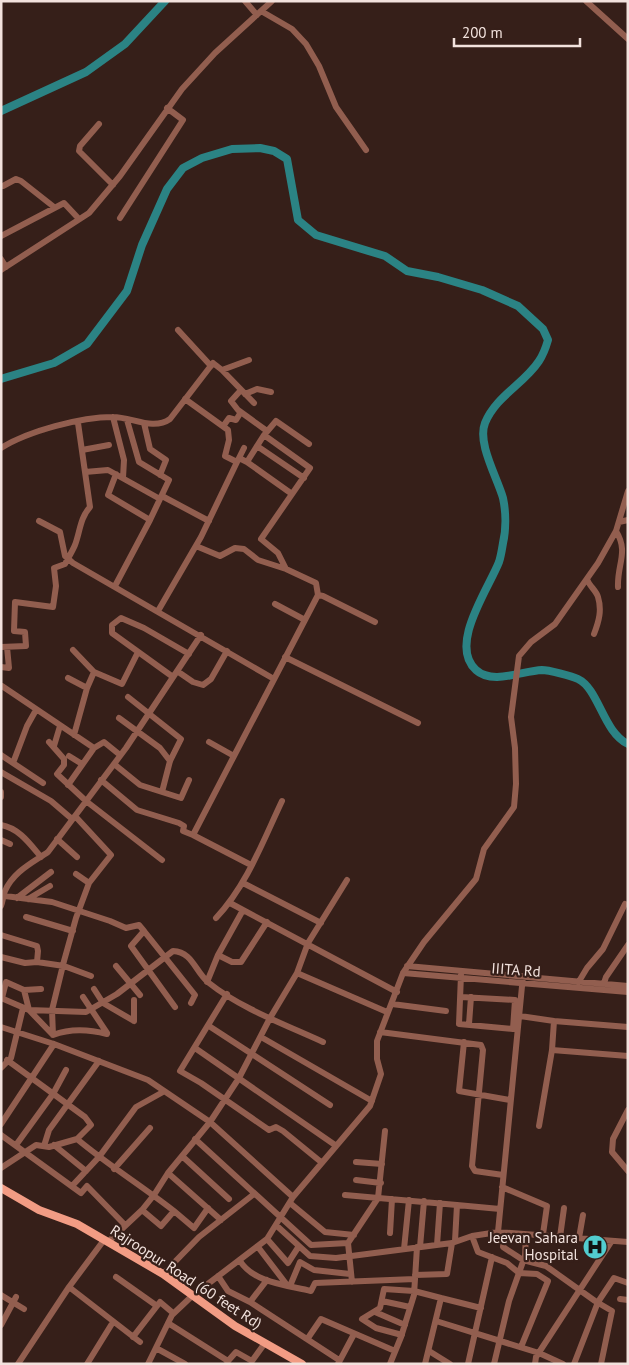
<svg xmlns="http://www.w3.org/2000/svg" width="629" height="1365" viewBox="0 0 629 1365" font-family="'PT Sans',sans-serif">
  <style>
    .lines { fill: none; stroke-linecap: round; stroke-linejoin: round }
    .river { stroke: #2b8384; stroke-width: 8 }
    .minor { stroke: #925e4f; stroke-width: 6 }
    .major { stroke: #f29c84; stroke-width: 8 }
    .labels { text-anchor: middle; stroke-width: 4.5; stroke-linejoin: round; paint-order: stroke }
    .street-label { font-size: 15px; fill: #f2e2dd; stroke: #361f19 }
    .poi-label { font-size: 15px; fill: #f2e2dd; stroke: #361f19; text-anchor: end }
  </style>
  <rect width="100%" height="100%" fill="#361f19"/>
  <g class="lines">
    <path class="river" d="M1,111l85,-39 39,-28 40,-43
      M1,379l53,-16 33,-19 40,-53 15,-46 25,-56 16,-21 19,-10 30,-9 28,-1 14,3 13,8 11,61 18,15 69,21 22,15 31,6 44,13 36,16 25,23 5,11c-2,7 -5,15 -9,21 -15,23 -43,35 -54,62 -8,20 12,54 18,75 3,14 3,32 0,45 -1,6 -2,13 -4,19 -10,26 -51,83 -23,108 16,15 46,1 66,0 6,0 30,6 36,9 21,10 25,53 50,65"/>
    <path class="minor" d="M245,1l12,14
      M586,1l42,38
      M261,11l31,18 14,15 13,22 17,41 30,43
      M99,124l-19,22 -1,5 34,34
      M3,186l13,-7 5,2 33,26
      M120,218l63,-98 -16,-12
      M1,236l63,-33 15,16
      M1,259l5,8
      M1,270l88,-57 31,-37 62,-87 33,-36 57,-52
      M178,330l33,36
      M222,370l32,33
      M241,390l-10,11 7,9 29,21
      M245,394l12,-5 14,3
      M185,399l43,31 1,10 -4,16 12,6 2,-4 8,4 45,32
      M113,417l11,43 -1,18
      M127,420l12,42 30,18 -19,40
      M144,423l6,26 16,11 -6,15
      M224,425l5,-7 7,2 5,-8
      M265,434l11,-13 33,23
      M257,446l47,32
      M1,448c27,-17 80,-31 112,-31 19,0 40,14 57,2l43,-56 9,7 27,-10
      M82,450l27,-5
      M239,458l5,-10
      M247,462l17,-27 46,33 -49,71 17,14 8,16 30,14 2,12
      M85,472l23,-2 52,29
      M162,496l47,25
      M39,521l21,11 5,24 8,7 201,116
      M619,522l9,-2
      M616,531c13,21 1,33 2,56
      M196,546l24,10 15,-8 9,1 14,11 28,9
      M587,579c2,7 9,11 11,18 4,13 1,24 -4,37
      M115,586l35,-66 -42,-25 8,-21
      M275,604l30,16
      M158,611l43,-74 36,-75
      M1,647l25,-1 -1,-14 -11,-1 1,-29 38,5 3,-21 -2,-18 11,-4c3,-6 7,-12 10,-19 5,-13 5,-27 15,-38l-12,-84
      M73,650l21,22 28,12 16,-32
      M285,657l133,66
      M1,667l8,1 -2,-21
      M177,671l16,11 10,3 8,-6 16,-28
      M173,677l-61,-44v-8l9,-7 23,10 45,26
      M68,678l19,10
      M2,686l92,62 10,-6 16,13
      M128,697l53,42 -11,22 -8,31
      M119,718l41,30 10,13
      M74,735l13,-47 7,-16
      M49,742l15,17v6l-7,9 29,27 76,59
      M209,742l25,14 84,-161 5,1 52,26
      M54,746l6,-20
      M1,755l42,28
      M69,756l13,8
      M234,756l-41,79 58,30
      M13,763l14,-37 9,-16
      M114,764l26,21 41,13 8,-18
      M1,772l50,29 21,18
      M101,780l36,30 42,13 5,3 -1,5 10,4
      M68,785l26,-37
      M1,792v5
      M75,816l36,39 -22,28
      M1,825c18,3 29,19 40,32
      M57,839l20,18
      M1,840l9,4
      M243,883l78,40
      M5,896l47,6 58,19 16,7 13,-3 5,6
      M17,898l34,-26
      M28,899l22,-13
      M230,903l167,89
      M1,906c2,-5 2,-10 4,-15 8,-19 27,-28 43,-39l78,-104 75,-113
      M26,917l47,14
      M216,918c31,-33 47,-77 66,-117
      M1,935l36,11 1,5 -1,11
      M218,955l14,7h9l26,-40
      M1,957l24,6 12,-1 27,4 27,10
      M116,966l24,29
      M407,966l221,20
      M297,973l90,39
      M403,973l225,19
      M207,982l11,-27 25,-45
      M578,983l9,-15 16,-19 22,-45
      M604,983l2,-6 22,-32
      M94,989l9,14 31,18
      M24,990l5,20 24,25c18,-7 35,-6 54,-1
      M227,994l-47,77 21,12 68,47 7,-3 7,4 38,31
      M83,997l24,36
      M461,997l54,3 -2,29 -54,-5 2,-49
      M1,998l28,12 57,2 31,-18 56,-43c20,1 22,21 36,32 31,25 77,42 114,59
      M2,998l4,-16 18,8 17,-1
      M134,1000v21
      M392,1004l54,7
      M175,1007l-44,-61 13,-15 51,64 -4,8
      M520,1016l34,5 -2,29 -13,76
      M554,1021l74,6
      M469,1024l2,-27
      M209,1026l121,79
      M1,1027l53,17 94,36 62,42 83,75
      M380,1032l101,13 2,5 -11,116 3,5 28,4
      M53,1035l-1,-25 12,-49 12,-43 13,-35 -13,-9
      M261,1037l111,64
      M464,1042l-5,49 51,9
      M195,1048l140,97
      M552,1050l76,6
      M7,1060l78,57 6,8 -14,14
      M1,1068l10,-10 12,-50
      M628,1110l-15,29 -1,13 16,19
      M1,1124l53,-80
      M1,1135l80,58 6,-7 38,39
      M195,1139l116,106 37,-2
      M16,1145l37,-51 13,-24
      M54,1145l32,26
      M44,1146l5,-16 50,-69
      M182,1156l47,43
      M356,1162l26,2
      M1,1168l35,-23 13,2 28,-8c31,26 65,47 97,72
      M114,1169l36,-41
      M168,1173l53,47
      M356,1180l25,3
      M72,1186l27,-29 37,-50 27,-15
      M502,1187l45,19 -4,28
      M345,1195l112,10 -2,36
      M290,1203l35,29 29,3
      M457,1205l43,4
      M142,1210l19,16 13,-15 20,17 14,-20
      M277,1226l33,30 26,2 116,-15 20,-7 26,-4 130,10
      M498,1232l25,-256
      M390,1233l2,-34
      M505,1233l-2,14 20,13 23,6 49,35 17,10 -11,53
      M472,1236l6,16 29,11 12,10 18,1 11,7 -27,66
      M560,1237l4,-29
      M579,1238l4,-23
      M267,1239l21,24 11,-17
      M108,1242l34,-32 12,-15 14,-22 42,-51 29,-44 31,-60 27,-45 11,-30 39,-63
      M437,1245l3,-42
      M258,1247l29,38
      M420,1247l4,-46
      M404,1249l5,-49
      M240,1261c14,22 47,24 71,30l4,-8 100,-4
      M163,1274l36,-37 55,-43
      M415,1275l32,-1 5,-31
      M218,1276l10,15 22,11 89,58
      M116,1277l41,29
      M352,1282l-4,-39 30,-45 7,-67
      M290,1286l10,-24 14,8 36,4
      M69,1287l71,55
      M1,1295l23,14
      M620,1299l8,1
      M382,1301l28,6
      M250,1302l17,-22
      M375,1312l30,13
      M436,1321l103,32 24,11
      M168,1323l60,38 -1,3
      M1,1325l15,-28
      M402,1335l-26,-7 -14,-9 18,-11 4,-19 30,2 27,7
      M133,1337l27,-35 13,11
      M308,1338l13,-19 74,32
      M156,1348l29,16
      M429,1351l21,13
      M228,1361l8,-9 16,9 13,-18
      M18,1364l51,-77 35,-47
      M87,1364l26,-42
      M148,1364l24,-49 20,-19 75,-57 26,-42 77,-91 11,-32 -4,-15v-18l26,-68 21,-31 52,-63 8,-30 30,-42 2,-23 -1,-36 -4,-31 8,-61 12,-14 24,-18 43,-61 18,-32 12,-40
      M338,1364l16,-30
      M390,1364l11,-27 13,-42 3,-48
      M425,1364l16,-66 40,10
      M468,1364l24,-107
      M494,1364l15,-63 16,-45 1,-21
      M535,1364l1,-7 75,-115
      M574,1364l24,-62 16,-24 14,5"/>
    <path class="major" d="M1,1188l38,22 38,14 31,18 55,32 72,52 67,38"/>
  </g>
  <defs>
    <symbol id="hospital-disc" viewBox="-11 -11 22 22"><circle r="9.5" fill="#52cdcf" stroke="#361f19"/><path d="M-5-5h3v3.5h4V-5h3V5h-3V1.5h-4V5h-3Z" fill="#111"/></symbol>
  </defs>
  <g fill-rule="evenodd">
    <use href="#hospital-disc" x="581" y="1233" width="28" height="28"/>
  </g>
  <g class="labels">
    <g class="street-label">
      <text transform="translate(516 970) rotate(4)" y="5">IIITA Rd</text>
      <text transform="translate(186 1277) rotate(33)" y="5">Rajroopur Road (60 feet Rd)</text>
    </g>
    <g class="poi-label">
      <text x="578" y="1243">Jeevan Sahara<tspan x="578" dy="17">Hospital</tspan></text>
    </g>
  </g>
  <rect width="629" height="1365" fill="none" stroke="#f2e2dd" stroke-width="5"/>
  <path d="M454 38v8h126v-8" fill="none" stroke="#f2e2dd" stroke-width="2.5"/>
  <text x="462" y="38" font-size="15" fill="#f2e2dd" stroke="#361f19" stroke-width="4" paint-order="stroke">200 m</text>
</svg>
